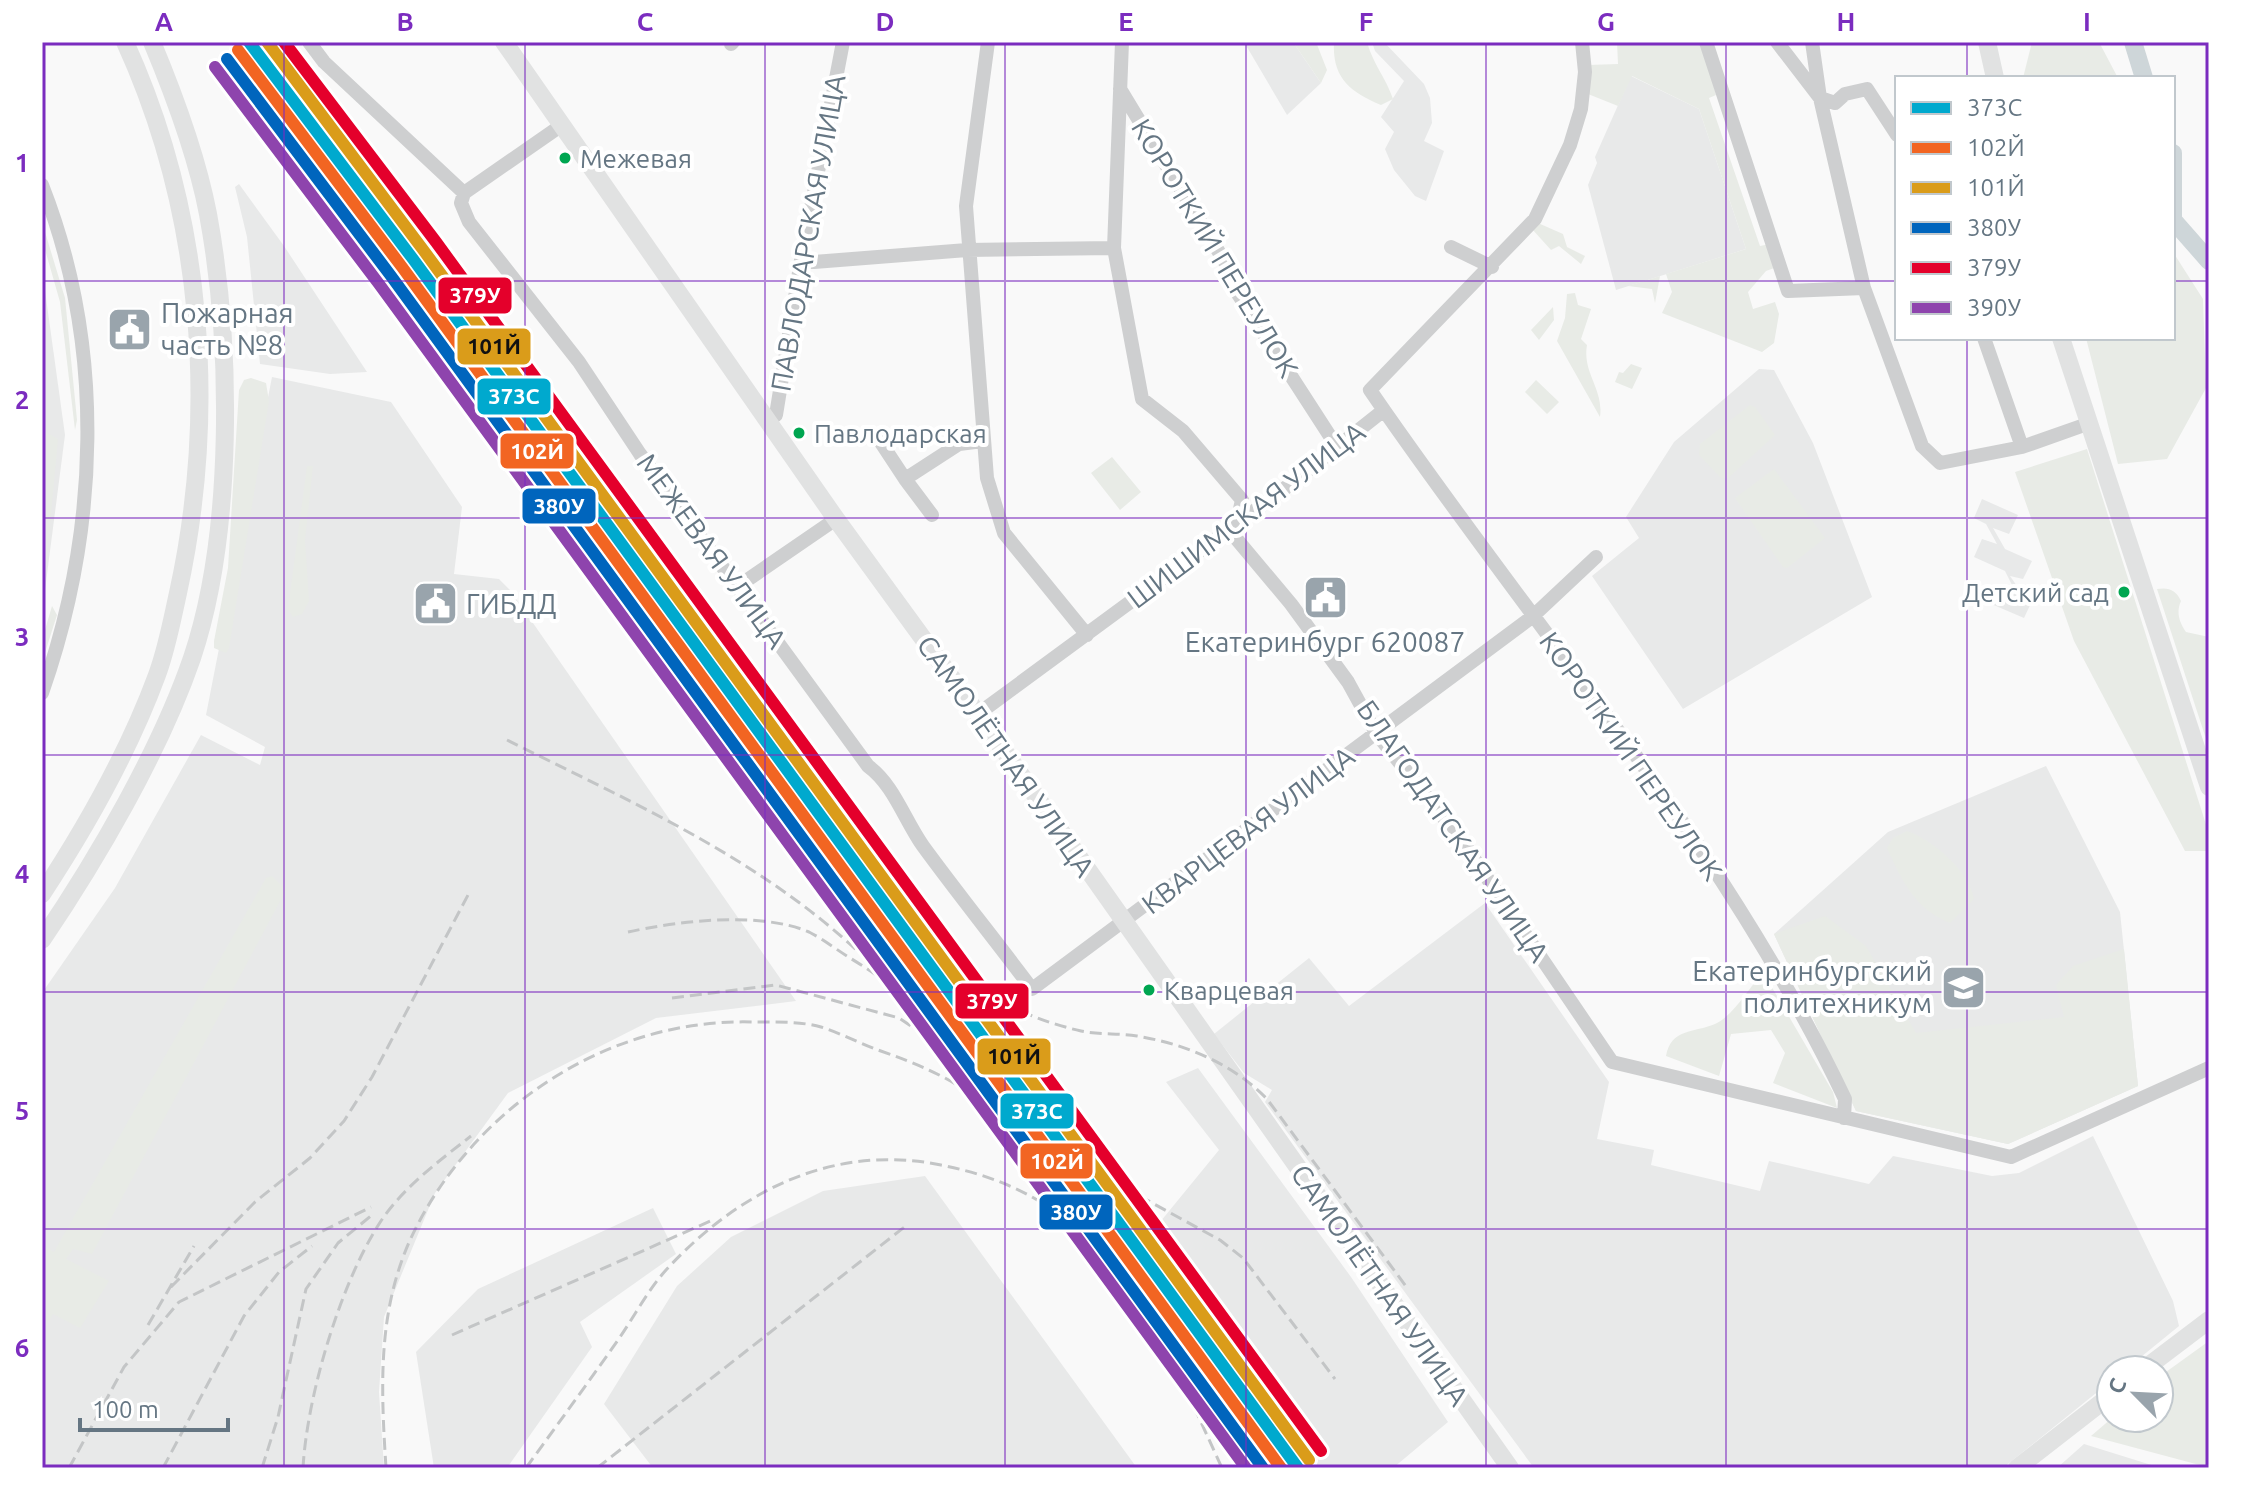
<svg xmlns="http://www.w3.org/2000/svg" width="2251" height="1510" viewBox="0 0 2251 1510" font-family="Ubuntu,sans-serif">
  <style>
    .built { fill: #e8e9e9 }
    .green { fill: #e8ebe6 }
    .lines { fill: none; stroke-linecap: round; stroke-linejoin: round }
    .river { stroke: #ced6d9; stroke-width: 18 }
    .minor { stroke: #cecfd0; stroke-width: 14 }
    .major { stroke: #e1e2e2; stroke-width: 18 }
    .rail { stroke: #c3c5c6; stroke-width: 3; stroke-dasharray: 12 6; stroke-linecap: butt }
    .rail-1-casing { stroke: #fff; stroke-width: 18 }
    .rail-2-casing { stroke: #fff; stroke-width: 18 }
    .rail-3-casing { stroke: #fff; stroke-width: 18 }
    .rail-4-casing { stroke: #fff; stroke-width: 18 }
    .rail-5-casing { stroke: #fff; stroke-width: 18 }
    .rail-6-casing { stroke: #fff; stroke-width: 18 }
    .rail-1 { stroke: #00a9ce; stroke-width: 12 }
    .rail-2 { stroke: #f26522; stroke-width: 12 }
    .rail-3 { stroke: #da9c1a; stroke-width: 12 }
    .rail-4 { stroke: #0065bd; stroke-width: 12 }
    .rail-5 { stroke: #e4002b; stroke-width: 12 }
    .rail-6 { stroke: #8e44ad; stroke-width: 12 }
    .grid { fill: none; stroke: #7b2cbf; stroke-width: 2; stroke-opacity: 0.55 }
    .bus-dot { fill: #00a651; stroke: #fff; stroke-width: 3 }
    .labels { text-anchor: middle; stroke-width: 8; stroke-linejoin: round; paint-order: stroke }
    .bus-label { font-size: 26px; fill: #657683; stroke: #fff; text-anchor: start }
    .street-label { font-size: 28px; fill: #657683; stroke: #fff }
    .poi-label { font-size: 28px; fill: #657683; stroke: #fff; text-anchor: start }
    .line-badge { stroke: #fff; stroke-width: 3 }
    .badge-label { font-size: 22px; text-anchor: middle; font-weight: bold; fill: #fff }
    .pale-badge-label { font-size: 22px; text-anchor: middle; font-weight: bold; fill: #111 }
    .neatline { fill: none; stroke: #7b2cbf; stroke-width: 3 }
    .grid-label { font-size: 26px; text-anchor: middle; font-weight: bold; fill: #7b2cbf }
  </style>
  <rect width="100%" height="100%" fill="#f9f9f9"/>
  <path class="built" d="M1244,42h49l28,41 -34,32z
    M1372,42h12l40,42 6,14 2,25 -8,18 20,10 -18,50 -11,-5 -21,-26 -9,-21 9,-17 -13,-15 23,-36 -29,-30z
    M1631,76l68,33 47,140 -130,41 -28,-105 9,-22 -2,-6z
    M239,184l45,62 83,126 -37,2 -70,-10 -13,-127 -12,-50z
    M42,269l23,166 -23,178z
    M1759,369l15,1 39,73 59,154 -189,112 -91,-133 47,-38 -13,-21 48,-75z
    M272,377l119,25 71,105 -8,67 45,5 11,11 286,411 -140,17 -148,75 -73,100 -51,124 -5,75 5,76h-342v-475l73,-105 86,-153 59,30 5,-18 -59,-32z
    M1982,499l36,16 -9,19 -16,-6 12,21 27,12 -9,18 -13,-3 9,13 -1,5 14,7 -8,17 -35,-15 8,-18 16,7 1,-3 -9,-18 -31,-14 8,-18 15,5 -11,-20 -12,-6z
    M2046,766l74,146 18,174 -130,58 -152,-33 -82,-177 114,-102z
    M1485,903l124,179 -12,57 57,11 -3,15 109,26 9,-30 100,23 24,-28 99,20 27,-3 74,-37 80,165 6,25 -54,44h-14v11l-108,87h-469l-269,-366 7,-12 -28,-17 -30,-39 95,-76 40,48z
    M1198,1068l153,209 97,145 -55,46h-75l-152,-213 5,-4 -15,-24 63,-77 -53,-68z
    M925,1176l212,292h-484l-49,-64 73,-118 54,-49 92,-46z
    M653,1208l23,46 -96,68 12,25 -85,121h-73l-18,-116 62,-63z
    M2084,1444l77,24h-104z"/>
  <path class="green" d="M1293,42h23l11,28 -6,13z
    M1334,42h33c6,22 19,36 26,57l-12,6c-31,-13 -49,-27 -47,-63z
    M1617,42h86l13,53 -7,3 51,148 10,-2 7,23 -11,4 -18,21 5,17 22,-7 4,12 -5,29 -12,9 -100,-39 10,-21 -6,-18 80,-25 -47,-140 -67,-33 -14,30 -30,-12v-29l30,-1z
    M2032,42h67l19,36h-95z
    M42,222l23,76 12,122 -2,10 -15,-128 -18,-63z
    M1538,223l25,11 4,13 18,9 -4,8 -22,-18 -8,4 -19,-21z
    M2173,252l30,47 3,89 -39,71 -49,5 -32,-126h87z
    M1660,276l-5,27 -3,-14 -24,-3z
    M1575,293l3,12 13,4 -10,30 6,6c-5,28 17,44 13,72l-43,-76 8,-23 2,-24z
    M1553,307l1,13 -15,20 -8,-10z
    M1631,364l11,4 -10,21 -17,-7 4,-10 4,1z
    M251,378l15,5 3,18 -40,247 -3,5 -12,-5v-7l14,-73 11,-178 5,-10z
    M1536,380l23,22 -12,12 -22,-22z
    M1750,405l5,2 20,28 -48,44 -6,-1 -22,-23 1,-11z
    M42,430l16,9 -14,150 -2,-1z
    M2087,449l122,385v17h-24l-111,-210 -59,-169z
    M1112,457l29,35 -21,18 -29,-37z
    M307,466h6l-8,74 4,61 -7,13 -9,3 -5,-8z
    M1774,469l51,69 -38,30 -4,-1 -48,-69z
    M2157,589c12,-2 19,1 24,12 -5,11 -2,21 5,31l23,5v111z
    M52,606l5,9 -15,47v-22z
    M1907,831c26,9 62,40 67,68l-24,24c-35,-14 -48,-42 -63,-75l6,-10z
    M272,876l14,14 -194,364 -19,-5 -7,10 43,22 -29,47 -27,-14 -11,20v-88l12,6 212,-374z
    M1825,916l41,30 50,87 148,-16 -8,-32 17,-19 51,-17 14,137 -130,58 -152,-33 -82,-177z
    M1763,972l70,120 4,16 -64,-25 12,-30 -14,-23 -40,4 -12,42 -53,-20c5,-28 28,-23 49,-32 18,-8 35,-37 48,-52z
    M2209,1341l-2,126 -116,-31 21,-18h47v-41z"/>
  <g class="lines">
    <path class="river" d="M2133,42l11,36
      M2173,153v64
      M2173,220l36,41"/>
    <path class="minor" d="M309,42l15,20 140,131 -3,10 8,19 110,140 61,92 228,312c26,19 36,53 55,80 35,48 73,95 109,143l500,-372 64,-60
      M988,42l-22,164 21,272 17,55 83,102
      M1122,42l-8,206 28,151 41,32 59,69 -8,36 57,68 57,78 28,51 86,108 150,221 399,95 198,-89
      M1582,42l3,30 -4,37 -11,36 -35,74 -165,171c160,234 353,452 475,709l-1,19
      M1706,42l82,249 76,-3
      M1777,42l43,56 15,5 10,-9 22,-5 30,46
      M1812,42l8,56 44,190 58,158 18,17 82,-16 68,-24
      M731,44l2,-2
      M1120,89l114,188 4,17 99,153
      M42,185c64,163 57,345 0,508
      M464,193l98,-68
      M1451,247l41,20
      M801,260l13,2 153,-12 147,-2
      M1984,338l38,109
      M768,420l8,-5 25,-155 42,-218
      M876,435l29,44 54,-35 24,-3
      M905,479l27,36
      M737,587l99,-68
      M978,714l310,-228 96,-76"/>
    <path class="major" d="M504,42l332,477 142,195 532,754
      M1987,42l8,36
      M2061,338l148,449
      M42,894c44,-67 87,-143 115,-219 10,-27 15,-55 21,-82 40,-183 25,-380 -53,-551
      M42,940c55,-81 118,-189 150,-282 42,-125 40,-314 16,-444 -11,-58 -33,-117 -56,-172
      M2143,1370l66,-50
      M2017,1468l94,-73"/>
    <path class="rail" d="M676,599l426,587
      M507,740c126,63 257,120 360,220
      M628,932c50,-11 132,-21 181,0 14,7 28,18 41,26 68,41 114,93 162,155
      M947,961c39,37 82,58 134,70 18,4 37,2 56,5 48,8 95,27 130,63l141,190
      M672,998l104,-13 123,33 60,40
      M1075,1133l39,41 31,25 75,41 23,18 92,121
      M171,1287l84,-85 55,-44 34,-37 28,-44 96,-182
      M148,1325l46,-79
      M452,1335l263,-116
      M1179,1374l43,94
      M69,1468l55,-101 55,-65 192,-95
      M163,1468l81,-152 35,-44 33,-26
      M262,1468l16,-51 28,-128 32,-46 34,-28
      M303,1468c4,-72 37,-183 76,-244 22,-35 60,-63 92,-88
      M386,1468c-5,-79 -9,-156 25,-230 61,-130 197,-220 341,-216 23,0 47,-1 69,5 19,6 38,16 57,23 37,13 67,25 99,48 75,53 113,135 163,210 37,55 81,106 120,160
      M526,1468c31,-43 62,-85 92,-128 16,-23 30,-50 48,-70 73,-79 167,-127 275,-105 60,12 111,35 152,81
      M597,1468l310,-243"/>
    <defs>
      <path id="rail-1" d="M249,42l164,217 885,1209"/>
      <path id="rail-2" d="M238,50l164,217 879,1201"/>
      <path id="rail-3" d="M267,42l157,209 885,1209"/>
      <path id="rail-4" d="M227,59l164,217 872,1192"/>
      <path id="rail-5" d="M284,42l152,200 885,1209"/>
      <path id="rail-6" d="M215,67l164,217 867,1184"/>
    </defs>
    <use href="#rail-1" class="rail-1-casing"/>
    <use href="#rail-2" class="rail-2-casing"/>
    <use href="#rail-3" class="rail-3-casing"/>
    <use href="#rail-4" class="rail-4-casing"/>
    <use href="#rail-5" class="rail-5-casing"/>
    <use href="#rail-6" class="rail-6-casing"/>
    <use href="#rail-1" class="rail-1"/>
    <use href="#rail-2" class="rail-2"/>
    <use href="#rail-3" class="rail-3"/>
    <use href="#rail-4" class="rail-4"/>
    <use href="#rail-5" class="rail-5"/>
    <use href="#rail-6" class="rail-6"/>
  </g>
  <path class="grid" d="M284,42v1426M525,42v1426M765,42v1426M1005,42v1426M1246,42v1426M1486,42v1426M1726,42v1426M1967,42v36M42,281h1855M2173,281h36M1967,338v1130M42,518h2167M42,755h2167M42,992h2167M42,1229h2167"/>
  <defs>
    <symbol id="civic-square" viewBox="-11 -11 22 22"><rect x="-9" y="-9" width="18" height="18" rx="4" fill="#99a4ac" stroke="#fff"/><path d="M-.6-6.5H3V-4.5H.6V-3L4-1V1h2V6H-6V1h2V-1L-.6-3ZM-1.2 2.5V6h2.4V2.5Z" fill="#fff"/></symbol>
    <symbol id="university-square" viewBox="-11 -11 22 22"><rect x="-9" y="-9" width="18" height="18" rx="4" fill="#99a4ac" stroke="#fff"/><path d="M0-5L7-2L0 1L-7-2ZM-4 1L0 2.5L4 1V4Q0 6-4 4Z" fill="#fff"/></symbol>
  </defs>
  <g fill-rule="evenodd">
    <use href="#civic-square" x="104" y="304" width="51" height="51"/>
    <use href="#civic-square" x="1300" y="572" width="51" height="51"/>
    <use href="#civic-square" x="410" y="578" width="51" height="51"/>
    <use href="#university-square" x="1938" y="962" width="51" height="51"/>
  </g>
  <g class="bus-dot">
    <circle cx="565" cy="158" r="7"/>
    <circle cx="799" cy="433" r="7"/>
    <circle cx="2124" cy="592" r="7"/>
    <circle cx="1149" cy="990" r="7"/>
  </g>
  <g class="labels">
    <g class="bus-label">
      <text x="580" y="168">Межевая</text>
      <text x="814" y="443">Павлодарская</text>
      <text x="2109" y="602" text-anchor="end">Детский сад</text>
      <text x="1164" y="1000">Кварцевая</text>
    </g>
    <g class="street-label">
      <text transform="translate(808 233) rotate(-80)" y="10">ПАВЛОДАРСКАЯ УЛИЦА</text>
      <text transform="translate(1215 248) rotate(59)" y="10">КОРОТКИЙ ПЕРЕУЛОК</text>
      <text transform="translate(1246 515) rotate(-37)" y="10">ШИШИМСКАЯ УЛИЦА</text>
      <text transform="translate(712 551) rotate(54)" y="10">МЕЖЕВАЯ УЛИЦА</text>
      <text transform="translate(1006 756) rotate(55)" y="10">САМОЛЁТНАЯ УЛИЦА</text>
      <text transform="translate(1631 756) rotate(55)" y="10">КОРОТКИЙ ПЕРЕУЛОК</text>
      <text transform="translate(1248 830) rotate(-37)" y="10">КВАРЦЕВАЯ УЛИЦА</text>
      <text transform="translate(1453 831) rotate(55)" y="10">БЛАГОДАТСКАЯ УЛИЦА</text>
      <text transform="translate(1380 1285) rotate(55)" y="10">САМОЛЁТНАЯ УЛИЦА</text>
    </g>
    <g class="poi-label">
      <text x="161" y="323">Пожарная<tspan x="161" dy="32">часть №8</tspan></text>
      <text x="466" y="614">ГИБДД</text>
      <text x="1325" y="652" text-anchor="middle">Екатеринбург 620087</text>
      <text x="1932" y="981" text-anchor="end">Екатеринбургский<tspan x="1932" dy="32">политехникум</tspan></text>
    </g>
  </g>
  <g class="line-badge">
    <rect x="437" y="276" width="76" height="39" rx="8" fill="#e4002b"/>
    <rect x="456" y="327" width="76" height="39" rx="8" fill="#da9c1a"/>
    <rect x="476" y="377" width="76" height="39" rx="8" fill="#00a9ce"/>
    <rect x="499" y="432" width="76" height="38" rx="8" fill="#f26522"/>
    <rect x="521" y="487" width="76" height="38" rx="8" fill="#0065bd"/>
    <rect x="954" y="982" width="76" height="38" rx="8" fill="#e4002b"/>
    <rect x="976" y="1037" width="76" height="39" rx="8" fill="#da9c1a"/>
    <rect x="999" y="1092" width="76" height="38" rx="8" fill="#00a9ce"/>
    <rect x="1019" y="1142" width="75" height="38" rx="8" fill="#f26522"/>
    <rect x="1038" y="1193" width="76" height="38" rx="8" fill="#0065bd"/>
  </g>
  <g class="badge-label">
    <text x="475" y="303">379У</text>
    <text x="514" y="404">373C</text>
    <text x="537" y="459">102Й</text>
    <text x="559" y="514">380У</text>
    <text x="992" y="1009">379У</text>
    <text x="1037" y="1119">373C</text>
    <text x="1057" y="1169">102Й</text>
    <text x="1076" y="1220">380У</text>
  </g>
  <g class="pale-badge-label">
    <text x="494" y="354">101Й</text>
    <text x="1014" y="1064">101Й</text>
  </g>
  <rect width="2251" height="1510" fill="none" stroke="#ffffff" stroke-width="88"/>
  <rect x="1895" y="76" width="280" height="264" fill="#ffffff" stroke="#c1c8cd" stroke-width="2"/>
  <rect x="1911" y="102" width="40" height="12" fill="#00a9ce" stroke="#c1c8cd" stroke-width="2"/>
  <text x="1967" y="116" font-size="24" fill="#657683">373C</text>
  <rect x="1911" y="142" width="40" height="12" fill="#f26522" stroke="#c1c8cd" stroke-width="2"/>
  <text x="1967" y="156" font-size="24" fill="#657683">102Й</text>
  <rect x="1911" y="182" width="40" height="12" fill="#da9c1a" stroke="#c1c8cd" stroke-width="2"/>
  <text x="1967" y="196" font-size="24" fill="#657683">101Й</text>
  <rect x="1911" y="222" width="40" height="12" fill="#0065bd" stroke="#c1c8cd" stroke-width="2"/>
  <text x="1967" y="236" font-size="24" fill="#657683">380У</text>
  <rect x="1911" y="262" width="40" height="12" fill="#e4002b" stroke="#c1c8cd" stroke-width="2"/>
  <text x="1967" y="276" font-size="24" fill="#657683">379У</text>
  <rect x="1911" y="302" width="40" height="12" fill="#8e44ad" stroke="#c1c8cd" stroke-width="2"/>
  <text x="1967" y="316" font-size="24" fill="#657683">390У</text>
  <g transform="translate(2135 1394) rotate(294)"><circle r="38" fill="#ffffff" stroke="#c1c8cd" stroke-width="2"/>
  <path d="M0-6L14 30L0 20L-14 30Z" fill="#99a4ac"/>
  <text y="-12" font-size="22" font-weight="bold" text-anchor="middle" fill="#657683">С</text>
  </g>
  <path d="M80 1418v12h148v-12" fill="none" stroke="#657683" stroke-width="4"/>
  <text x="92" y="1418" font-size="24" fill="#657683" stroke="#ffffff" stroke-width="6" paint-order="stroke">100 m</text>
  <rect x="44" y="44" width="2163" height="1422" class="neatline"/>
  <g class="grid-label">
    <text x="164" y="31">A</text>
    <text x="405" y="31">B</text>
    <text x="645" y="31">C</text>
    <text x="885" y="31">D</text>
    <text x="1126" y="31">E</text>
    <text x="1366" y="31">F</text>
    <text x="1606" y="31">G</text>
    <text x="1846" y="31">H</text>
    <text x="2087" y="31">I</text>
    <text x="22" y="172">1</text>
    <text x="22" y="409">2</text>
    <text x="22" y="646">3</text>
    <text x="22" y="883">4</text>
    <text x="22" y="1120">5</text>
    <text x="22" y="1357">6</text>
  </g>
</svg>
